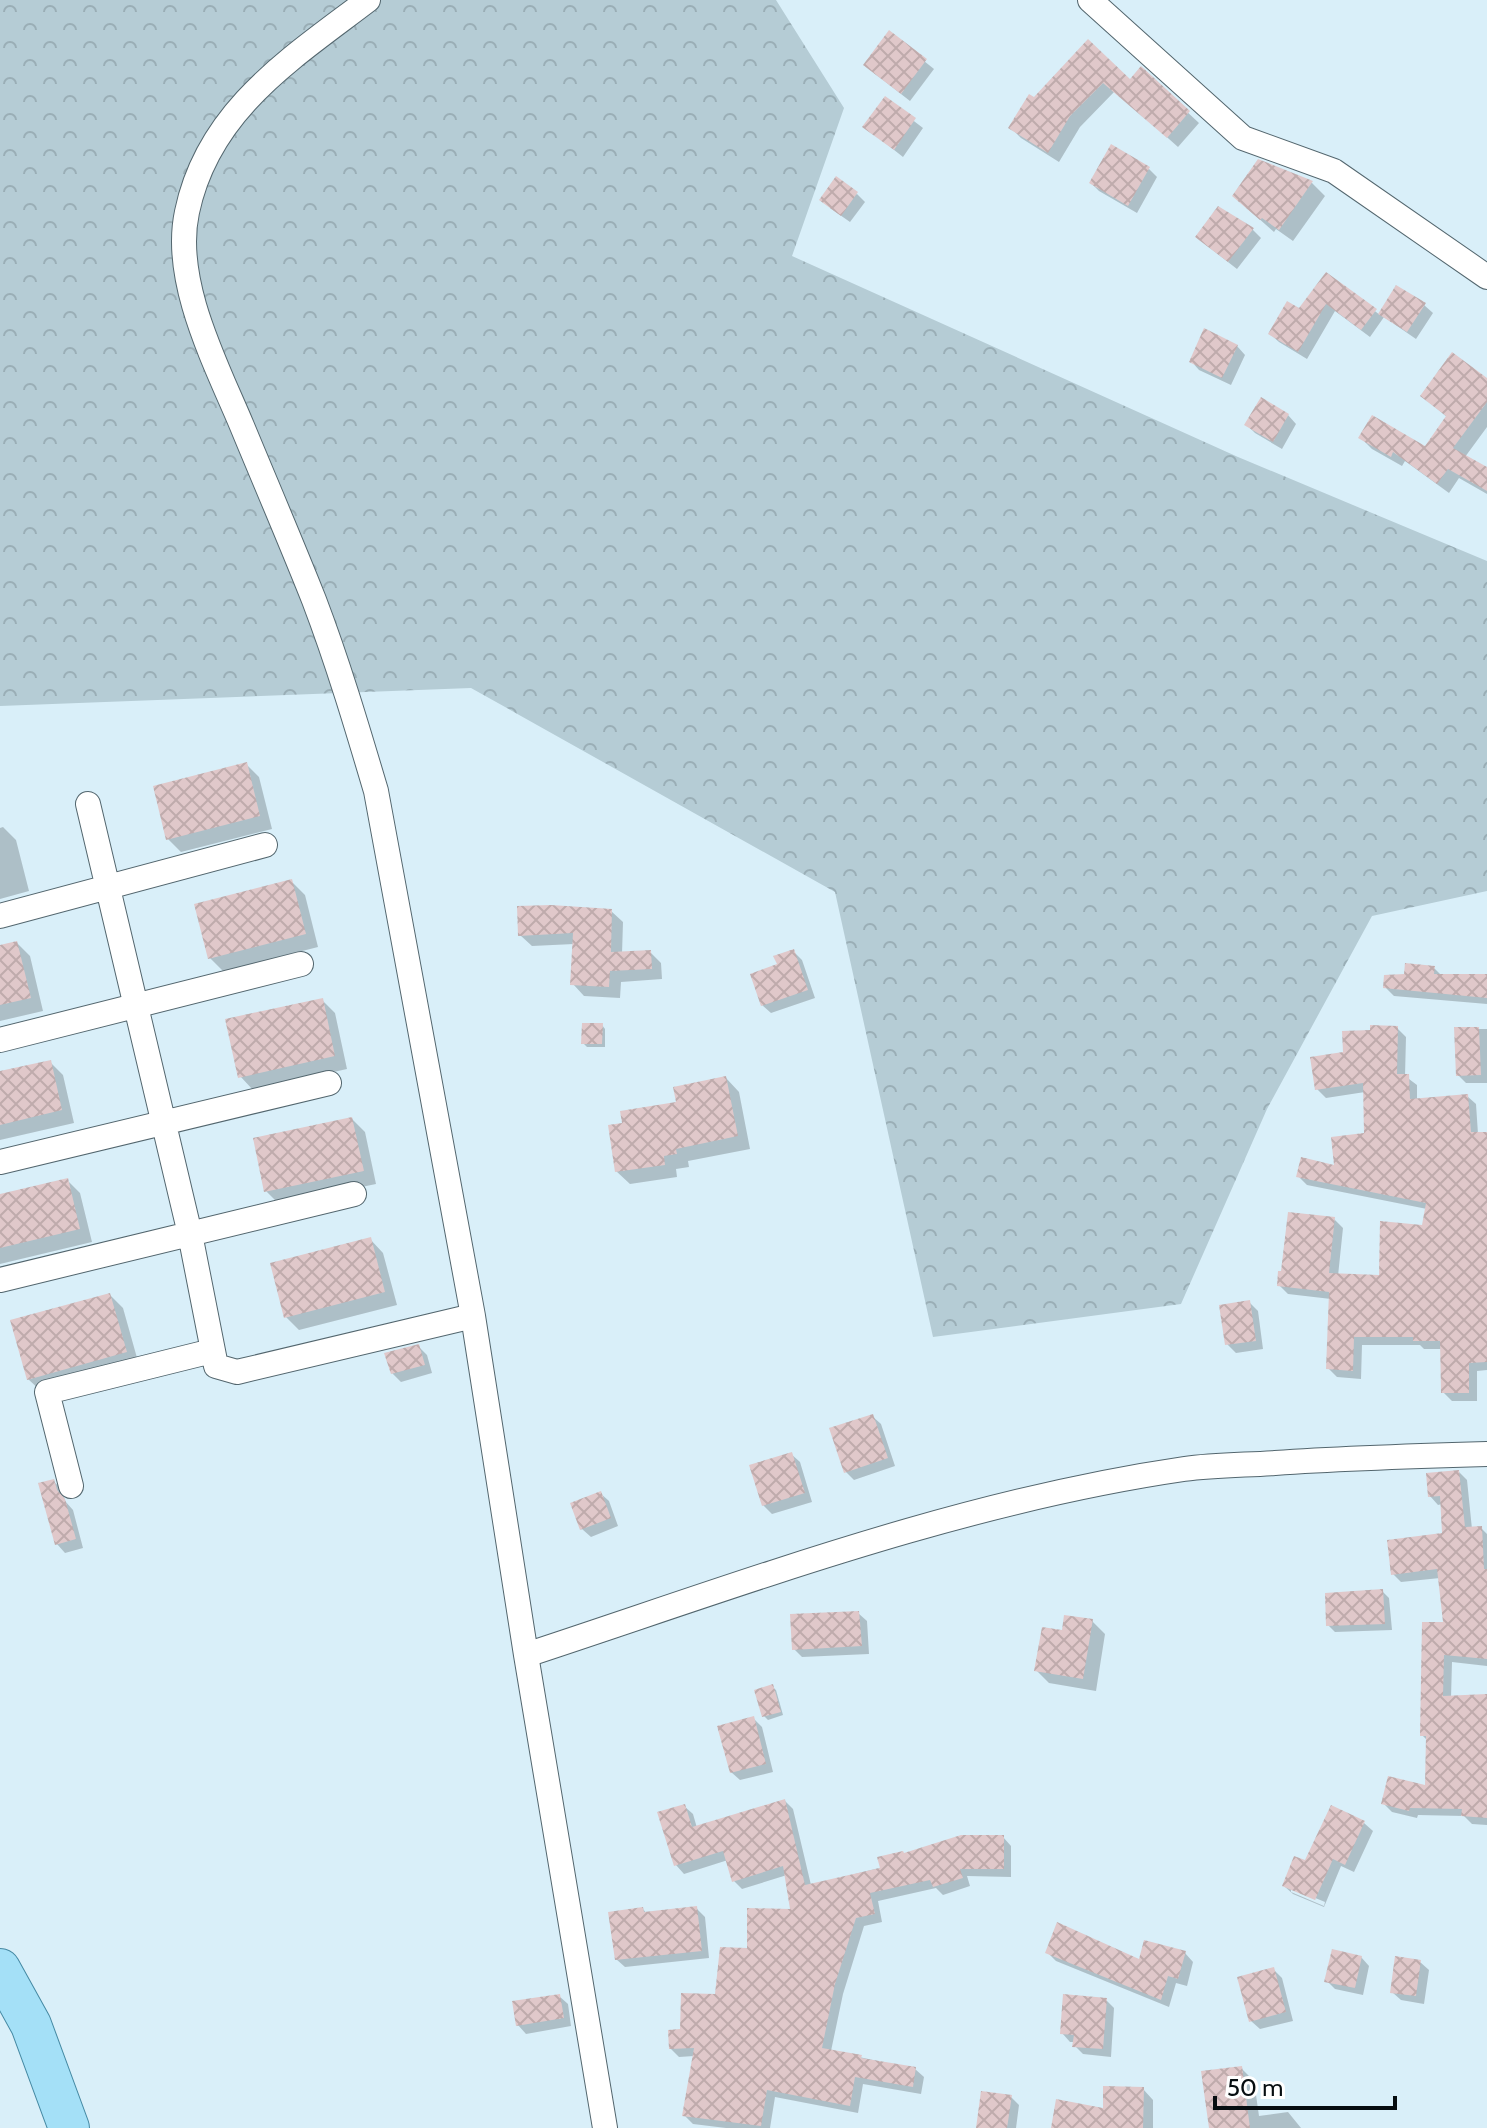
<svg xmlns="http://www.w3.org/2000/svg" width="1487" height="2128" viewBox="0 0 1487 2128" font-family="Cabin,sans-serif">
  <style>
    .forest { fill: url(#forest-crowns) }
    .shadow { fill: #0003; fill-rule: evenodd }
    .building { fill: url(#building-cross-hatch) }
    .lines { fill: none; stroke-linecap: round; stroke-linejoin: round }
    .minor-casing { stroke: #53666e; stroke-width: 26 }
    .primary-casing { stroke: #4589a3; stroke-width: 42 }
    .minor { stroke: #fff; stroke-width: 24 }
    .primary { stroke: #a4e0f7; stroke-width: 40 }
  </style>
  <defs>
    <pattern id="forest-crowns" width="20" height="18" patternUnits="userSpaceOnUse" patternTransform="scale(2)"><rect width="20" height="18" fill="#b5ccd5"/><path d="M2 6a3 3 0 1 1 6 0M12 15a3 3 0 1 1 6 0" fill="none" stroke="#9aaeb6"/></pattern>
    <pattern id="building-cross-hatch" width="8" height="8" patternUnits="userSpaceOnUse" patternTransform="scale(2)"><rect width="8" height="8" fill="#e0c8ca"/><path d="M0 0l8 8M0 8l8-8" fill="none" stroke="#bfabac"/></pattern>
  </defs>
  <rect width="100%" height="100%" fill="#d9eff9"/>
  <path class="forest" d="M0,0h776l68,108 -52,148 446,201 249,104v330l-115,25 -105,193 -86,195 -248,33 -98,-445 -364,-204 -471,18z"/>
  <path class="shadow" d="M889,33l45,36 -24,32 -36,-28z
    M1088,42l42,40 11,-13 58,54 -21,24 -63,-56 -35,36 -21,35 -38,-24 -10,-10 23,-29z
    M885,99l38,29 -20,29 -38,-30z
    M1259,162l53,21 13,13 -32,45 -17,-12 -2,3 -26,-23z
    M1149,169l8,8 -20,36 -38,-22 -8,-8z
    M857,194l8,8 -15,20 -20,-14z
    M1218,209l35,21 8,8 -24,31 -31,-24z
    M1326,274l54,41 44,-10 9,8 -17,26 -32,-22 -14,20 -35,-26 -28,48 -28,-17 -9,-8 30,-23z
    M1237,346l8,9 -14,30 -32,-15 -8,-9z
    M1487,380v47l-22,30 22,12v25l-28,-16 -10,15 -44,-32 -3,5 -30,-17 -11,-11 65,11 22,-31 -26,-22z
    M1288,415l8,9 -14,25 -27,-16 -8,-8z
    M246,764l13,13 13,52 -91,23 -13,-13z
    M3,827l13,13 13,51 -29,8v-71z
    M292,882l13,13 13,52 -95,24 -13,-13z
    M611,911l12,11 -1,32 28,-2 11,11 1,16 -41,3 -1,16 -36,-2 -11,-12 1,-40 -42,2 -12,-11z
    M17,943l13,13 13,55 -43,10v-74z
    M793,951l9,9 13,38 -44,15 -9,-8 17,-39z
    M1434,968l8,8h45v28l-93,-8 -9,-9 21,-11z
    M322,1000l13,13 12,56 -94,21 -13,-14z
    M602,1025l3,4v18h-18l-4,-4z
    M1397,1028l9,9 -1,39 12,9v15l50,-4 9,8 2,30h9v236l-10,1v30h-25l-9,-9 -1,-43h-18l-4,-4h-58l-1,34 -24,-2 -9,-9 3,-69 -43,-5 -9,-9 55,-66 9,9 -5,48 43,1 43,-49 3,-19 -120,-24 -9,-9 38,-8 31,-33 -2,-43 -39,6 -9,-9 28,-35z
    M1456,1029h31v54h-21l-8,-8z
    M50,1062l13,13 11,48 -74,17v-66z
    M726,1078l13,14 11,57 -62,12 1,6 -13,2 1,8 -47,7 -14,-13 8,-47 55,-21z
    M352,1119l13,13 11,52 -97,20 -13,-13z
    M67,1180l13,13 12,49 -92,22v-68z
    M370,1239l13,14 14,52 -98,25 -13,-13z
    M110,1295l13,13 16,57 -97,27 -14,-13z
    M1250,1303l8,8 5,38 -27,4 -9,-9z
    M418,1346l9,9 5,18 -31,9 -9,-9z
    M872,1416l9,8 14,42 -41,14 -8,-8z
    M791,1454l9,8 12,40 -40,12 -9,-9z
    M1459,1472l8,8 5,49 9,-1 6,6v132l-35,-4 -1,36 36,-2v129l-15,-1 -8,-8 -46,-1 -1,3 -25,-6 -8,-8 43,-17 1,-46 -6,-6 23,-111 -5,-46 -39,4 -8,-8 51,-39 -2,-31 -4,1 -8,-9z
    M53,1481l9,8 3,12 8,9 10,38 -18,5 -8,-9z
    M600,1493l9,8 9,25 -27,11 -9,-8z
    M1382,1591l7,7 3,32 -57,2 -7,-7z
    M858,1613l9,8 2,33 -67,3 -8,-8z
    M1092,1621l13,13 -9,57 -47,-8 -13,-13 28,-37z
    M772,1687l4,3 7,25 -15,5 -4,-4z
    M753,1718l9,9 11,45 -33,8 -9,-8z
    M785,1801l8,8 18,76 192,-48 8,9v31l-44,-1 3,10 -27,9 -7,-7 -58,13 4,21 -18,4 -21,68 -12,57 84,18 9,8 -3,17 -58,-10 -5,29 -83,-16 -5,31h-44l-33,-4 -9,-9 10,-59 -15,1 -8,-8 11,-18 35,-35 32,-46 43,-38 -5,-37 -45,14 -8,-8 -6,-21 -44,14 -8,-9 8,-59 9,8 4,14z
    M1332,1807l32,16 9,8 -19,41 -13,-6 -17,41 -31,-13 -9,-8 22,-23zM1291,1888l34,14 -1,4 -33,-14z
    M696,1908l9,9 4,41 -84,9 -9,-8 27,-50 4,5z
    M1047,1952l93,9 45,-8 8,9 -6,24 -11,-3 -7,24 -113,-46z
    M1361,1957l8,9 -6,29 -28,-6 -8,-8z
    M1420,1962l9,8 -5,34 -23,-4 -9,-8z
    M1273,1969l9,9 11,43 -33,8 -9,-8z
    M559,1996l9,8 3,22 -45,8 -8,-9z
    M1106,2000l8,8 -3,49 -28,-3 -8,-8v-4h-5l-8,-9z
    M1241,2068l13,13 5,35 29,-4 13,16h-90z
    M1143,2089l10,11v28h-100l51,-18z
    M1011,2097l8,8 -3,23h-38z"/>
  <path class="building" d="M889,30l38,29 -26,35 -38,-29z
    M1088,39l42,40 11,-13 49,45 -23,27 -64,-55 -33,33 -22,37 -40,-25 21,-34 5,3z
    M885,96l31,22 -22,32 -32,-23z
    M1111,144l39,23 -22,39 -39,-23z
    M1258,159l55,22 -34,49 -17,-12 -2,2 -28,-24z
    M836,176l22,16 -17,24 -22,-16z
    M1218,206l36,22 -26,34 -33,-25z
    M1326,272l51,37 -16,21 -35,-26 -28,48 -30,-18 19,-33 12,7z
    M1396,285l30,18 -19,29 -29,-18z
    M1204,328l34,17 -16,33 -33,-16z
    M1452,352l35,26v24l-34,46 34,19v24l-39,-22 -11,15 -44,-32 -2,5 -33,-19 14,-23 53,31 21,-30 -26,-20z
    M1261,397l28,17 -16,28 -29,-17z
    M247,762l13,54 -94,24 -13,-54z
    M292,879l14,55 -98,25 -14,-55z
    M551,905l61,4 -1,43 40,-2 1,19 -42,2 -1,16 -39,-2 3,-52 -55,3 -1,-30z
    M17,941l14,57 -31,7v-60z
    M794,949l14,41 -47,16 -11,-32 27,-10 -4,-8z
    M1405,963l30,3 -1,8h53v24l-104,-10 1,-13 20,-1z
    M323,998l12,58 -97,22 -13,-59z
    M582,1023h21l-1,21h-21z
    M1370,1025l28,1 -1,48h12l1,25 58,-5 3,38h16v230l-18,1v30h-28l-1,-52h-27v-4h-59l-1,34 -27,-2 3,-77 -52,-6 1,-15h3l7,-59 47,5 -6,56 50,2 1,-54 42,4 4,-22 -130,-26 5,-20 33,8 -3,-28 33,-4 -1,-50 -48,7 -5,-33 33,-5 -1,-21 28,-1z
    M1454,1027h25l2,48 -25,1z
    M51,1060l11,50 -62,15v-54z
    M726,1076l12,60 -62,13 1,5 -13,2 1,9 -50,7 -7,-47 14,-2 -2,-12 56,-9 -3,-15z
    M352,1117l12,54 -100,21 -11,-54z
    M68,1178l12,51 -80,19v-54z
    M371,1237l14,55 -101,26 -14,-55z
    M110,1293l17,59 -100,28 -17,-60z
    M1250,1300l6,41 -31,4 -6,-40z
    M419,1344l6,21 -34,9 -7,-21z
    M873,1414l15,44 -44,15 -15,-45z
    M792,1452l13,41 -43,13 -13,-41z
    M1459,1470l6,57 17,-1 2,43h3v90l-43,-4 -1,41 44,-2v124l-26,-2 1,-7 -52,-1 -1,3 -28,-7 7,-28 37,9 1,-49h-6l2,-114h21l-6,-53 -46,6 -4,-35 55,-7 -2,-37 -12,1 -2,-24z
    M54,1479l3,11 8,9 11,40 -21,6 -17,-62z
    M601,1491l10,27 -31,12 -10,-27z
    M1383,1589l2,35 -59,2 -1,-33z
    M859,1611l3,35 -70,4 -2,-36z
    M1064,1615l29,4 -10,60 -49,-8 8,-44 20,3z
    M773,1684l8,28 -19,5 -8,-27z
    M754,1716l12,48 -36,9 -13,-47z
    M785,1799l20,86 75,-17 -3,-11 26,-6 1,2 57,-18h43v34h-44l3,9 -30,9 -3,-7 -60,13 5,21 -19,4 -21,66 -13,64 40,7 -1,3 55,9 -3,20 -58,-10 -5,29 -83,-16 -6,36 -79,-10 12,-68 -25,1 -1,-19 12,-1 1,-36 34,1 5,-47 27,1v-40l43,1 -7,-43 -51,16 -9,-31 -49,15 -17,-54 28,-8 7,23z
    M1331,1805l34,16 -20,44 -12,-6 -18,41 -33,-14 12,-30 11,4z
    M697,1906l5,45 -87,9 -7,-48 35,-5 1,5z
    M1057,1922l82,37 5,-19 42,11 -8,28 -10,-3 -7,24 -116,-47z
    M1332,1949l30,7 -7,32 -31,-6z
    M1395,1956l26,4 -5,36 -26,-3z
    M1274,1967l12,45 -37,10 -12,-45z
    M560,1994l4,24 -48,8 -4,-25z
    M1063,1994l44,4 -4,51 -31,-2 2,-12 -14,-1z
    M1242,2066l8,62h-41l-8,-57z
    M1103,2086l41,1 -1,41h-92l5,-29 47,9z
    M981,2091l31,4 -5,33h-31z"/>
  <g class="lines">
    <defs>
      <path id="minor" d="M368,0c-76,58 -160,110 -181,212 -15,69 29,152 55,214 24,58 49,116 72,174 24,63 43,127 62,191l97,525 53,339 79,473
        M1090,0l153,138 91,33 153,106
        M88,804l102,430 26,132 21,6 236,-56
        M0,916l265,-71
        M0,1040l301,-76
        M0,1162l329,-79
        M0,1280l354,-86
        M71,1486l-24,-94 165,-41
        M526,1655c216,-71 432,-153 658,-186 30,-4 61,-4 91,-6 71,-5 141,-7 212,-9"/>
      <path id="primary" d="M0,1969l31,56 38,103"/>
    </defs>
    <use href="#minor" class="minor-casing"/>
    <use href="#primary" class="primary-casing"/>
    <use href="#minor" class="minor"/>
    <use href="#primary" class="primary"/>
  </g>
  <path d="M1215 2096v12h180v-12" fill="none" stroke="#060d10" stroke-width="4"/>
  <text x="1227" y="2096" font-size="24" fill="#060d10" stroke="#ffffff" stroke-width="6" paint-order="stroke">50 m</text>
</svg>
